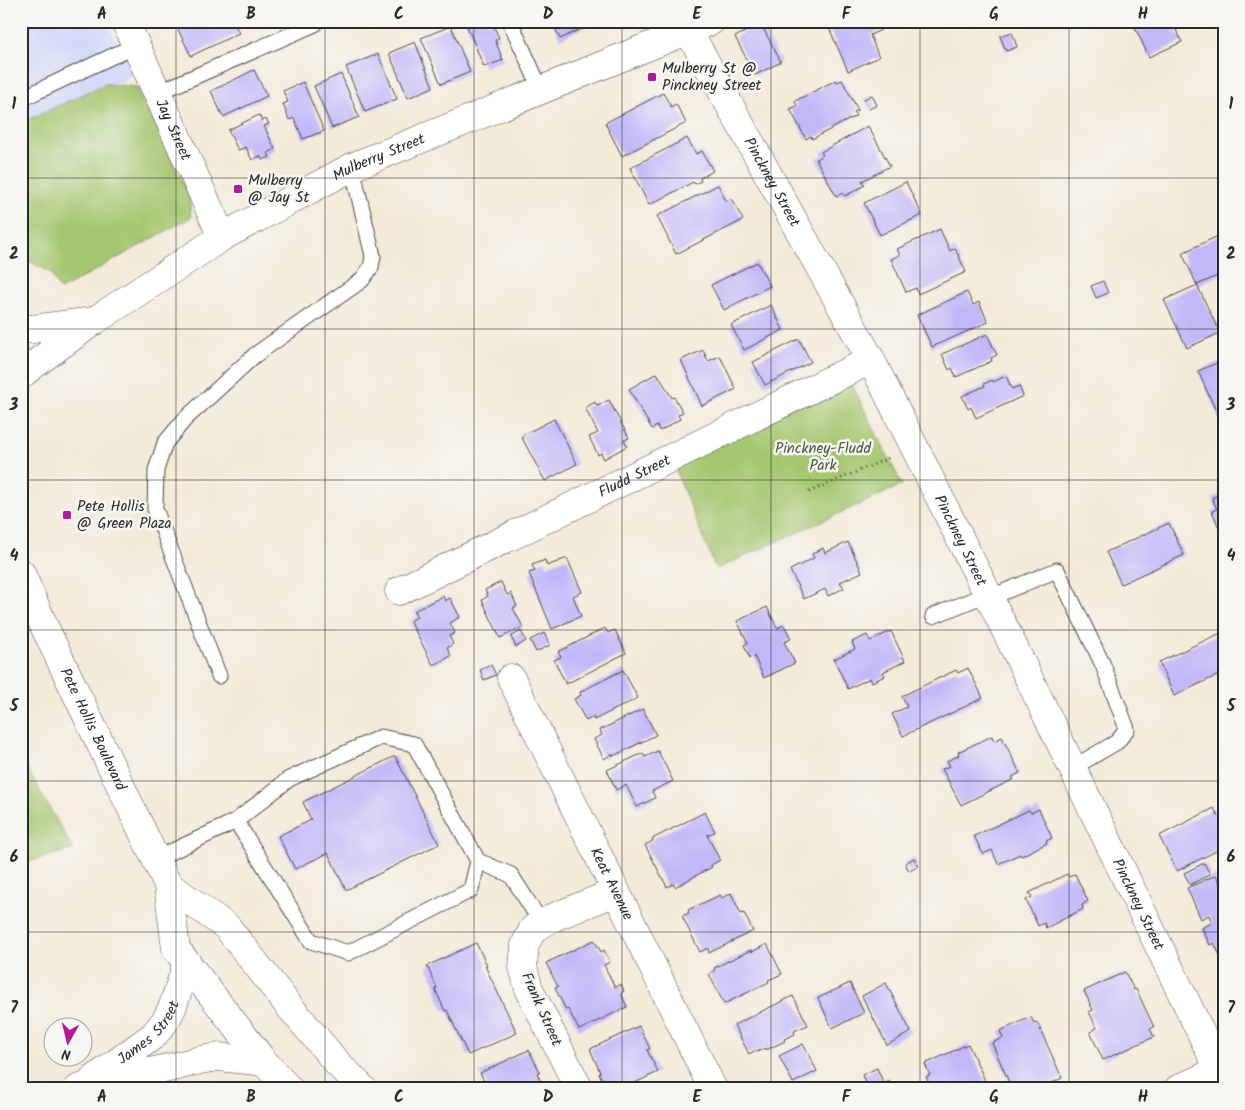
<svg xmlns="http://www.w3.org/2000/svg" width="1245" height="1110" viewBox="0 0 1245 1110" font-family="Kalam,sans-serif">
  <style>
    .built { fill: #d2d9f9 }
    .green { fill: #a5c770; stroke: #68794e }
    .building { fill: #c2b8f8 }
    .lines { fill: none; stroke-linecap: round; stroke-linejoin: round }
    .service-casing { stroke: #494845; stroke-width: 17 }
    .minor-casing { stroke: #494845; stroke-width: 29 }
    .secondary-casing { stroke: #494845; stroke-width: 29 }
    .path { stroke: #494845; stroke-width: 3; stroke-dasharray: 1 4; stroke-linecap: butt }
    .service { stroke: #fff; stroke-width: 15 }
    .minor { stroke: #fff; stroke-width: 28 }
    .secondary { stroke: #fff; stroke-width: 28 }
    .grid { fill: none; stroke: #2b2b2b; stroke-width: 1; stroke-opacity: 0.55 }
    .poi-dot { fill: #b5179e; stroke: #f6f6f2; stroke-width: 2 }
    .labels { text-anchor: middle; stroke-width: 5; stroke-linejoin: round; paint-order: stroke }
    .poi-label { font-size: 15px; fill: #2b2b2b; stroke: #f6f6f2; text-anchor: start }
    .street-label { font-size: 15px; fill: #2b2b2b; stroke: #f6f6f2 }
    .park-label { font-size: 15px; fill: #505a40; stroke: #f6f6f2 }
    .neatline { fill: none; stroke: #2b2b2b; stroke-width: 2 }
    .grid-label { font-size: 16px; text-anchor: middle; font-weight: bold; fill: #2b2b2b }
  </style>
  <rect width="100%" height="100%" fill="#f6f6f2"/>
  <filter id="ink" filterUnits="userSpaceOnUse"><feTurbulence type="fractalNoise" baseFrequency=".02" numOctaves="2"/><feDisplacementMap in="SourceGraphic" scale="10" xChannelSelector="R" yChannelSelector="G"/><feConvolveMatrix kernelMatrix="1 2 1 2 8 2 1 2 1" color-interpolation-filters="sRGB"/></filter>
  <filter id="wash" filterUnits="userSpaceOnUse"><feTurbulence type="fractalNoise" baseFrequency=".0096" numOctaves="4" result="noise"/><feDisplacementMap in="SourceGraphic" scale="20" xChannelSelector="R" yChannelSelector="G"/><feGaussianBlur stdDeviation="1.12" result="paint"/><feColorMatrix in="noise" values="0 0 0 0 0 0 0 0 0 0 0 0 0 0 0 0 0 1.4 0 .05"/><feComposite in="paint" operator="in"/></filter>
  <g filter="url(#wash)">
    <rect width="100%" height="100%" fill="#f4ead8"/>
    <path class="built" d="M21,21h85l28,54 -113,51z"/>
    <path class="green" d="M105,84l32,3 52,109 2,21 -131,73 -10,-18 -25,-13h-4v-136z
      M849,379l53,106 -186,84 -43,-105z
      M21,758l52,91 -52,15z"/>
    <g id="blocks">
      <path class="building" d="M174,21h59l6,12 -48,23z
        M465,21h21l2,3 4,-2 7,16 -4,2 8,20 -19,7z
        M552,21h45l-37,18z
        M826,21h51l4,9 -11,5 9,22 -31,14z
        M925,21h19l-16,7z
        M1132,21h63l-19,9 6,12 -33,15z
        M761,24l20,38 -26,13 -20,-38z
        M451,26l19,46 -29,12 -20,-46z
        M1012,32l5,15 -11,4 -6,-15z
        M415,42l18,45 -25,11 -19,-45z
        M378,54l19,45 -32,13 -19,-45z
        M254,70l13,26 -44,21 -12,-26z
        M341,74l18,43 -27,11 -18,-42z
        M836,80l1,2 5,-2 16,30 -4,2 2,4 -44,23 -1,-3 -5,3 -16,-30 7,-3 -2,-5z
        M303,82l21,49 -21,8 -9,-21 -5,2 -6,-16 5,-2 -5,-11z
        M663,93l8,14 5,-3 10,19 -64,33 -17,-33z
        M872,95l5,10 -8,4 -5,-10z
        M259,115l3,6 4,-2 3,5 -5,2 11,23 -7,4 2,4 -8,3 -2,-4 -8,4 -6,-13 -8,3 -10,-20z
        M868,126l22,40 -28,15 3,4 -20,11 -2,-3 -7,3 -20,-37 7,-4 -2,-3z
        M687,138l9,16 6,-3 11,20 -13,7 1,3 -6,3 -2,-2 -44,23 -19,-37z
        M906,182l16,33 -42,20 -16,-32z
        M718,185l8,16 5,-3 12,22 -67,34 -19,-38z
        M940,229l10,22 5,-3 11,24 -48,22 -2,-6 -10,4 -15,-33 9,-4 -3,-6z
        M1224,233v40l-27,12 -15,-32z
        M757,262l13,24 -46,24 -13,-25z
        M1103,281l5,12 -12,5 -5,-12z
        M1197,285l23,48 -33,15 -23,-48z
        M967,292l6,13 6,-3 9,20 -56,25 -15,-32z
        M771,305l12,25 -39,20 -13,-25z
        M987,334l10,21 -6,3 1,3 -36,16 -4,-9 -3,2 -7,-16z
        M799,339l12,23 -46,23 -12,-23z
        M703,350l5,11 12,-5 16,33 -34,17 -21,-46z
        M1224,360v59l-4,1 -22,-49z
        M657,373l15,25 2,-1 9,15 -5,3 2,4 -20,12 -3,-5 -5,3 -23,-40z
        M1006,376l6,13 7,-3 4,10 -47,22 -5,-11 -3,2 -6,-13 23,-10 -1,-2 8,-4 1,2z
        M609,400l20,38 -5,2 3,6 -23,13 -3,-6 -3,2 -9,-18 9,-4 -13,-25 10,-6 2,4z
        M554,419l23,45 -32,17 -24,-45z
        M1224,493v33l-5,2 -7,-17 5,-2 -5,-11z
        M1169,523l15,32 -63,29 -15,-32z
        M848,542l14,30 -22,10 4,6 -16,8 -3,-7 -21,10 -14,-29 24,-12 -2,-4 11,-6 2,5z
        M567,558l15,34 -9,4 8,20 -29,13 -23,-56 6,-2 -3,-6 13,-5 2,6z
        M501,582l6,13 4,-2 6,13 -4,2 10,19 -23,11 -18,-38 6,-4 -3,-6z
        M443,596l2,5 5,-3 10,19 -10,6 5,10 -6,3 4,8 -6,4 4,8 -18,9 -23,-44 7,-4 -3,-6z
        M767,607l10,21 7,-3 7,14 -7,3 11,21 -31,15 -10,-22 -4,2 -6,-13 4,-2 -11,-22z
        M605,628l3,5 7,-3 11,23 -60,31 -12,-24 7,-3 -3,-5z
        M521,631l5,10 -10,6 -5,-10z
        M891,631l14,30 -22,11 2,4 -13,6 -2,-4 -22,11 -14,-30 21,-10 -3,-7 15,-7 3,6z
        M1223,632l1,3v37l-50,24 -15,-34z
        M544,633l6,12 -14,7 -6,-12z
        M491,665l5,10 -12,5 -4,-10z
        M968,668l15,30 -80,38 -11,-22 15,-7 -5,-11 54,-26 2,3z
        M623,670l15,28 -44,22 -1,-3 -7,4 -12,-22 7,-4 -1,-3z
        M643,709l13,26 -43,21 -1,-2 -8,5 -10,-20 8,-4 -2,-5z
        M992,736l2,5 8,-4 18,36 -8,4 2,2 -53,26 -19,-36 8,-3 -3,-5 12,-6 -1,-3z
        M658,751l15,30 -21,10 3,7 -18,9 -11,-22 -10,5 -9,-20 36,-17 2,4z
        M395,756l44,88 -93,46 -18,-37 -33,16 -17,-33 33,-16 -8,-18z
        M1214,808l4,8 6,-2v33l-47,24 -18,-35z
        M1039,809l13,29 -6,3 1,2 -26,13 -1,-2 -22,10 -6,-14 -9,4 -9,-18 55,-26 2,3z
        M705,812l10,20 -8,3 13,25 -9,5 1,2 -37,20 -2,-3 -6,3 -22,-42 8,-4 -1,-2z
        M914,858l5,8 -10,5 -4,-8z
        M1204,863l6,11 -20,11 -6,-12z
        M1067,874l2,3 6,-3 13,27 -6,4 1,4 -37,19 -2,-5 -6,3 -12,-26 6,-3 -3,-4z
        M1216,875l8,16v73l-10,-21 -4,2 -8,-17 10,-5 -3,-8 -8,4 -14,-31z
        M731,893l10,21 3,-1 9,18 -44,22 -1,-5 -8,4 -18,-36 7,-3 -1,-3 32,-15 2,3z
        M594,940l7,12 3,-2 6,12 -6,3 11,22 6,-3 3,7 -3,2 6,14 -48,23 -11,-21 -2,1 -11,-22 3,-1 -12,-24z
        M476,943l11,22 -2,1 32,67 -49,22 -21,-45 -2,1 -10,-22 2,-1 -10,-22z
        M767,944l15,30 -14,6 1,2 -45,22 -15,-30 6,-4 -1,-2 37,-18 1,2z
        M1125,972l9,18 2,-1 18,38 -4,2 4,8 -51,23 -13,-28 7,-4 -8,-16 4,-2 -9,-19z
        M850,983l14,30 -32,15 -14,-30z
        M886,983l25,49 -24,13 -25,-49z
        M793,996l15,29 -14,6 1,3 -11,5 1,2 -19,9 -1,-2 -8,4 -1,-2 -7,4 -15,-29z
        M1031,1017l3,6 3,-1 25,56 -24,11h-26l-20,-46 11,-5 -3,-7z
        M639,1026l11,23 -3,1 11,22 -36,17h-16l-7,-16 1,-1 -10,-23z
        M803,1044l14,27 -24,12 -14,-27z
        M968,1044l21,45h-57l-6,-12 4,-2 -5,-11z
        M529,1050l11,22 -3,1 7,16h-56l-8,-16z
        M877,1068l7,16 5,-3 4,8h-36l9,-5 -4,-9z"/>
    </g>
  </g>
  <g filter="url(#ink)">
    <use href="#blocks" fill-opacity="0" stroke="#494845" stroke-width="1"/>
    <g class="lines">
      <defs>
        <path id="service" d="M510,21l31,69
          M157,93l158,-69
          M21,99l115,-54
          M989,598l68,-28 46,95 24,64 -10,13 -45,26
          M933,616l54,-22
          M219,676l-64,-167 1,-39 9,-27 20,-24 70,-64 107,-75 9,-13 2,-11 -21,-89
          M156,859l80,-38 53,-42 92,-42 33,7 64,117 -7,29 -123,63 -37,-12 -75,-120
          M478,861l33,14 31,49"/>
        <g id="minor">
          <path id="s1" d="M125,21l97,216"/>
          <path id="s2" d="M683,21l188,339 133,267 215,443"/>
          <path id="s3" d="M21,375l11,-9 62,-45 128,-84 130,-70 359,-146"/>
          <path id="s4" d="M399,591l472,-231"/>
          <path id="s5" d="M511,678l202,411"/>
          <path id="s6" d="M93,1080l61,-45 12,-15 7,-14 14,-43"/>
          <path d="M78,1089l8,-3 91,-20 23,-6 19,-3 45,5"/>
          <path d="M579,1089l-50,-100 -6,-22 2,-22 8,-16 21,-12 62,-25"/>
          <path d="M1178,1089l46,-21"/>
        </g>
        <g id="secondary">
          <path d="M21,328l11,1 62,-8"/>
          <path id="s7" d="M21,573l24,55 123,257 8,64 88,113 25,27"/>
          <path d="M168,885l59,42 62,79 48,57 26,26"/>
        </g>
      </defs>
      <use href="#service" class="service-casing"/>
      <use href="#minor" class="minor-casing"/>
      <use href="#secondary" class="secondary-casing"/>
      <path class="path" d="M809,492l82,-35"/>
      <use href="#service" class="service"/>
      <use href="#minor" class="minor"/>
      <use href="#secondary" class="secondary"/>
    </g>
  </g>
  <path class="grid" d="M176,21v1068M325,21v1068M474,21v1068M622,21v1068M771,21v1068M920,21v1068M1069,21v1068M21,178h1203M21,329h1203M21,480h1203M21,630h1203M21,781h1203M21,932h1203"/>
  <g class="poi-dot">
    <rect x="647" y="72" width="10" height="10" rx="2.5"/>
    <rect x="233" y="184" width="10" height="10" rx="2.5"/>
    <rect x="62" y="510" width="10" height="10" rx="2.5"/>
  </g>
  <g class="labels">
    <g class="poi-label">
      <text x="662" y="73">Mulberry St @<tspan x="662" dy="17">Pinckney Street</tspan></text>
      <text x="248" y="185">Mulberry<tspan x="248" dy="17">@ Jay St</tspan></text>
      <text x="77" y="511">Pete Hollis<tspan x="77" dy="17">@ Green Plaza</tspan></text>
    </g>
    <g class="street-label">
      <text dy="5" stroke="none"><textPath href="#s1" startOffset="119">Jay Street</textPath></text>
      <text dy="5" stroke="none"><textPath href="#s3" startOffset="420">Mulberry Street</textPath></text>
      <text dy="5" stroke="none"><textPath href="#s2" startOffset="184">Pinckney Street</textPath></text>
      <text dy="5" stroke="none"><textPath href="#s4" startOffset="262">Fludd Street</textPath></text>
      <text dy="5" stroke="none"><textPath href="#s2" startOffset="589">Pinckney Street</textPath></text>
      <text dy="5" stroke="none"><textPath href="#s7" startOffset="172">Pete Hollis Boulevard</textPath></text>
      <text dy="5" stroke="none"><textPath href="#s5" startOffset="229">Keat Avenue</textPath></text>
      <text dy="5" stroke="none"><textPath href="#s2" startOffset="994">Pinckney Street</textPath></text>
      <text transform="translate(542 1009) rotate(66)" y="5">Frank Street</text>
      <text dy="5" stroke="none"><textPath href="#s6" startOffset="74">James Street</textPath></text>
    </g>
    <g class="park-label">
      <text x="823" y="453">Pinckney-Fludd<tspan x="823" dy="17">Park</tspan></text>
    </g>
  </g>
  <rect width="1245" height="1110" fill="none" stroke="#f6f6f2" stroke-width="55"/>
  <g transform="translate(68 1042) rotate(188)"><circle r="24" fill="#f6f6f2" stroke="#a5a5a2"/>
  <path d="M0-4L9 19L0 12L-9 19Z" fill="#b5179e"/>
  <text y="-8" font-size="14" font-weight="bold" text-anchor="middle" fill="#2b2b2b">N</text>
  </g>
  <rect x="28" y="28" width="1190" height="1054" class="neatline"/>
  <g class="grid-label">
    <text x="102" y="19">A</text>
    <text x="251" y="19">B</text>
    <text x="399" y="19">C</text>
    <text x="548" y="19">D</text>
    <text x="697" y="19">E</text>
    <text x="846" y="19">F</text>
    <text x="994" y="19">G</text>
    <text x="1143" y="19">H</text>
    <text x="14" y="109">1</text>
    <text x="1231" y="109">1</text>
    <text x="14" y="259">2</text>
    <text x="1231" y="259">2</text>
    <text x="14" y="410">3</text>
    <text x="1231" y="410">3</text>
    <text x="14" y="561">4</text>
    <text x="1231" y="561">4</text>
    <text x="14" y="711">5</text>
    <text x="1231" y="711">5</text>
    <text x="14" y="862">6</text>
    <text x="1231" y="862">6</text>
    <text x="14" y="1013">7</text>
    <text x="1231" y="1013">7</text>
    <text x="102" y="1102">A</text>
    <text x="251" y="1102">B</text>
    <text x="399" y="1102">C</text>
    <text x="548" y="1102">D</text>
    <text x="697" y="1102">E</text>
    <text x="846" y="1102">F</text>
    <text x="994" y="1102">G</text>
    <text x="1143" y="1102">H</text>
  </g>
</svg>
